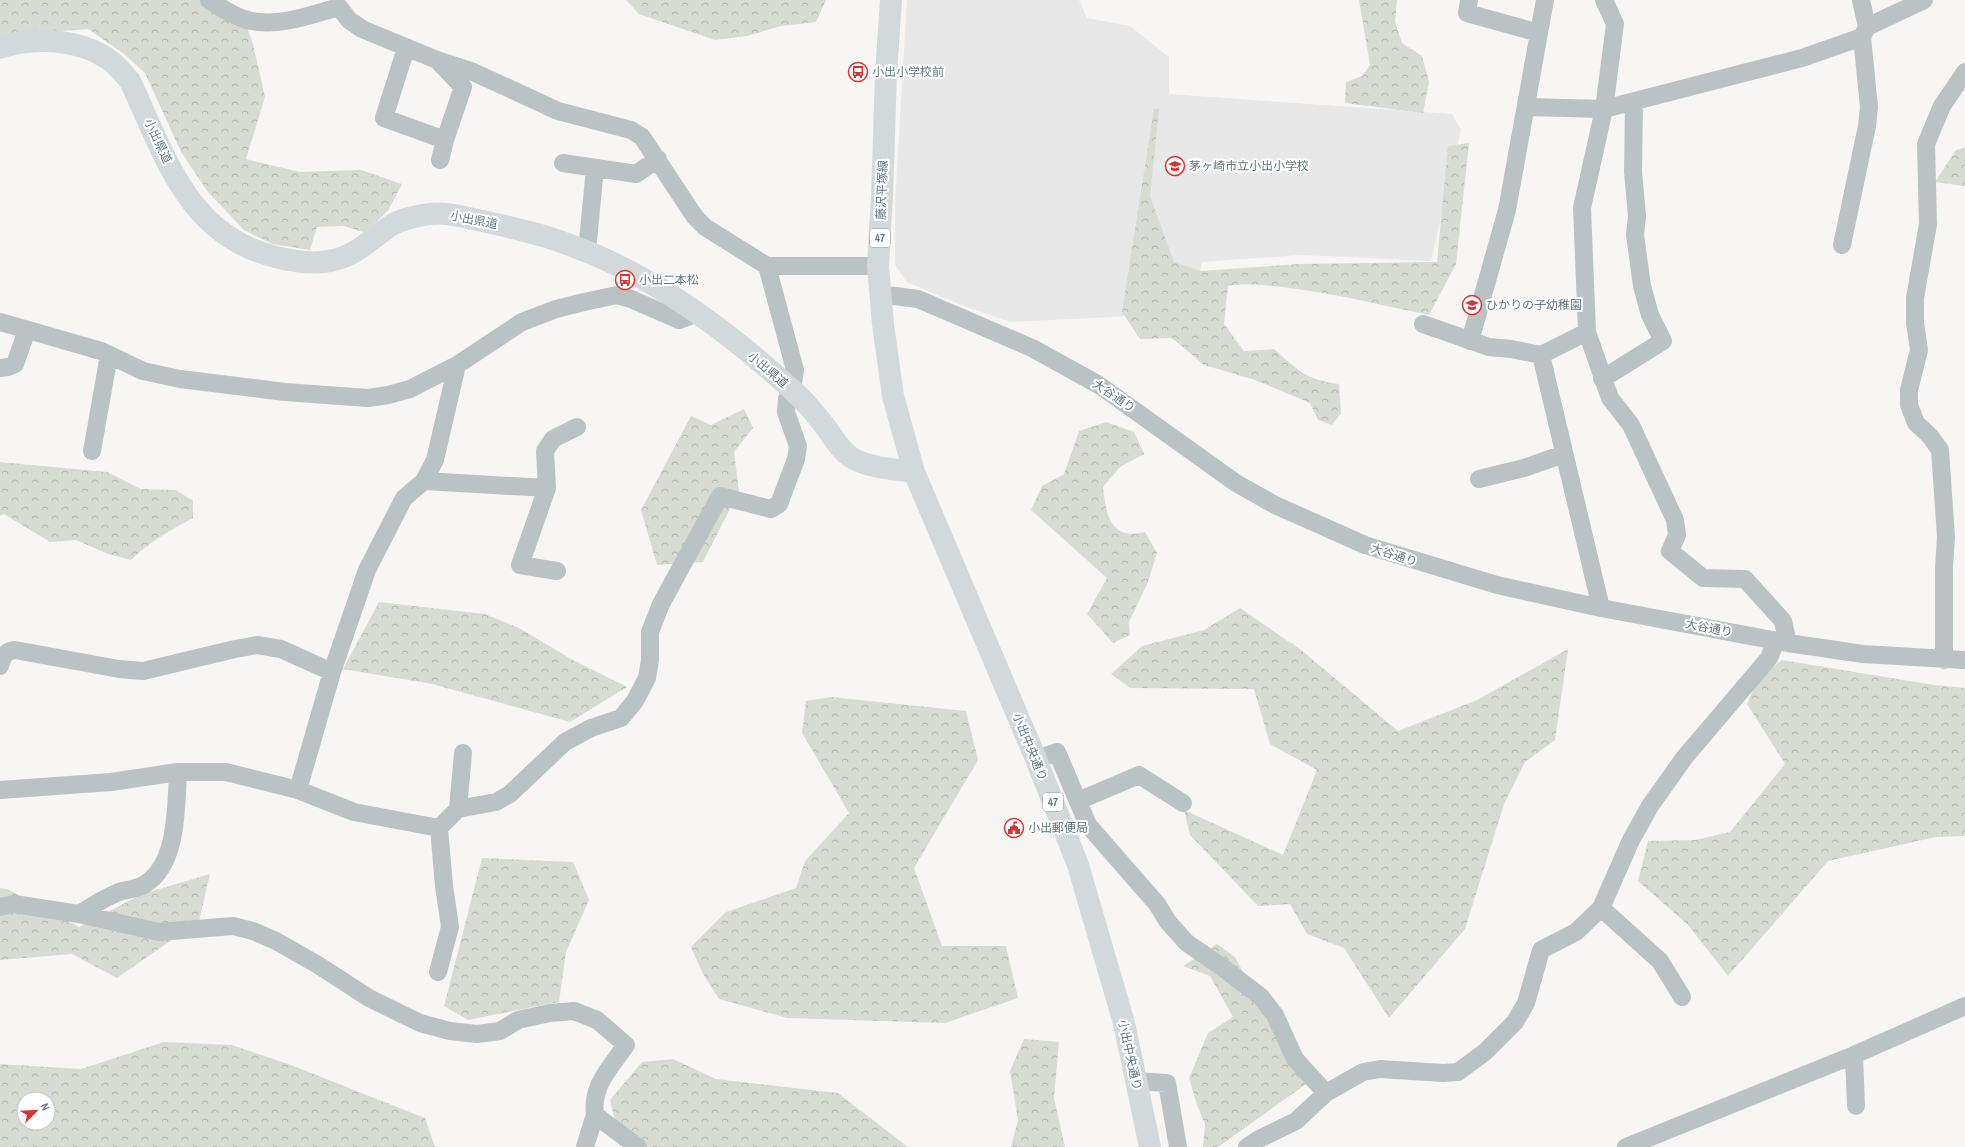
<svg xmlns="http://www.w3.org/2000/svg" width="1965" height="1147" viewBox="0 0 1965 1147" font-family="'Archivo Narrow','Noto Sans JP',sans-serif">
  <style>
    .built { fill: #e7e8e7 }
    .forest { fill: url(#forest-crowns); fill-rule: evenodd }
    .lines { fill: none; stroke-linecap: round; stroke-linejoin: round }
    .minor { stroke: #bbc2c3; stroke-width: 18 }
    .major { stroke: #d3d9da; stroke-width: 22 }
    .labels { text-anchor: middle; stroke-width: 4; stroke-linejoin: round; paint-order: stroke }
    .shield { fill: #fff; stroke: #92a0a4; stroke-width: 1 }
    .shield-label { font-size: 11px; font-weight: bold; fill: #63787d }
    .poi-label { font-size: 12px; fill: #63787d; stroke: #fff; text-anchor: start }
    .street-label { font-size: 12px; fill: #63787d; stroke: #fff }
  </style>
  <defs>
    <pattern id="forest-crowns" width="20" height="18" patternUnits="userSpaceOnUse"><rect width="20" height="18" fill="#d8dbd3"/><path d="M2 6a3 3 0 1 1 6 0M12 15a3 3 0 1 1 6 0" fill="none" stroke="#b3b6b0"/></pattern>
  </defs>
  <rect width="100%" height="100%" fill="#f7f6f4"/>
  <path class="built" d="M907,0h172l8,18 43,8 39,31v37l283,20 9,16 -30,131 -130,-6 -99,7 -14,67 -56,-13 -122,6 -51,-18 -52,-22 -12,-17v-62z"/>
  <path class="forest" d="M0,0h199l46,21 8,23 12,53 -19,62 54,13 61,-2 41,14 -13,25 -23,24 -22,-7 -27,1 -7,23 -38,-6 -28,-14 -36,-38 -27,-40 -36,-79 -22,-20 -35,-24 -39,3 -49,9z
    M626,0h200l-10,22 -35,4 -34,10 -32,4 -76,-26z
    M1359,0h38l-2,22 7,21 20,13 7,26 -6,31 -78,-10 1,-21 16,-6 8,-11z
    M1154,109h5l-9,87 24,66 27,9 98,-7 138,-2 11,-116 21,-3 -13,121 -27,51c-47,-10 -93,-21 -140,-27 -21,-2 -40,-6 -61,-2l-4,38 20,27 30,-2c24,21 32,31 65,35l2,29 -9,12 -14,-5 -8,-17 -55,-23 -51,-15 -32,-27 -32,1 -18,-27z
    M1965,148v38l-30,-4 21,-32z
    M744,409l9,19 -19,24 5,39 -36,71 -46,3 -16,-55 50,-94 20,9z
    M1106,422l28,10 10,22 -24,13 -17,20c3,27 7,54 42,45l12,21 -9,29 -19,40 1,13 -17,8 -26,-29 20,-36 -76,-68 11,-24 22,-12 15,-43z
    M0,462l107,10 34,17 35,1 17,11v17c-22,12 -44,24 -62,42l-23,-6 -32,-14 -26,2 -46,-28 -4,2z
    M379,602l106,12 34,14 52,31 56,28 -57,35 -138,-38 -89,-15z
    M1240,608l61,42 97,81 79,-31 91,-51 -13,91 -30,22 -21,42 -39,125 -76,89 -45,-70 -37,-14 -17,-30 -32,2 -68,-71 -6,-25 99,45 34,-85 -47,-26 -16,-55 -124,-1 -19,-14 31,-28 62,-16z
    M1782,660l152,25 31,3v148l-29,1 -108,24 -100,115 -40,-51 -50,-44 10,-40 47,-1 35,-8 55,-68 -38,-60 11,-25z
    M831,697l135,14 12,49 -64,108 28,78h64l12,52 -73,25 -158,-5 -68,-19 -16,-25 -12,-27 35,-35 70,-24 9,-27 44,-48 -47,-80 4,-32z
    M482,858l91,4 16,38 -23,52 -7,50 -91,18 -24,-14z
    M210,874l-11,47 -82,57 -45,-24 -72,6v-72l7,1 72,38 63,-33z
    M1217,944l18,13 24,45 50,80 -91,65h-15l2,-23 -8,-19 -8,-27 19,-45 25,-16 -23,-41 -27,-10z
    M1024,1039l35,3 -5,56 11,49h-54l7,-27 -8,-49z
    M164,1042l68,3 59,20 134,53 10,29h-435v-83l81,5zM24,1099h24v24h-24z
    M673,1059l43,20 122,14 70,54h-270l-20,-14 -8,-33 32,-38z"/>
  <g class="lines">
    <path class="minor" d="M209,0c12,8 24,16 38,20 30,8 63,-5 92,-13l10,13 13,9 75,31 34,11 87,40 73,19 11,7 53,80 10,10 62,39h111
      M1469,0l-2,13 72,20
      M1604,0l11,24 -11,85 -22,99 5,124 23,66 21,27 44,95 2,15 -7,16 33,27 42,1 38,42 5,22
      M1861,0l6,27
      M406,48l-22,70 61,22 -5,20
      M439,62l24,25 -18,53
      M1527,107l77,2 198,-51 60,-21
      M563,163l73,11 22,-15
      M1842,245l25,-119 2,-19 -7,-70 5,-10 57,-27
      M587,251l8,-83
      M879,294l39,5 114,49 67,37 137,98 39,22 90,40 132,40 104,23 187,35 75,11 102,6
      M0,322l101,29 42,20 37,8 105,13 83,6 20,-3 22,-6 47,-24
      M1423,324l66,23 22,2 30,6 46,-23
      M1470,341l37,-131 38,-210
      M1541,355l60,253
      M0,368l8,-1 7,-3 12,-34
      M1602,379l61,-38 -13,-26 -8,-29 -7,-51 2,-19 -4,-44 1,-70
      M92,451l17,-96
      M1479,479l45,-11 40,-14
      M424,481l123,7
      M557,571l-37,-6 27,-77 -2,-37 8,-12 24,-12
      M1944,660v-93l2,-30 -6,-87 -10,-14 -14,-13 -7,-18v-15l10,-40 -4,-27v-25l13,-74 -2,-80 16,-38 23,-34
      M0,666c3,-10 5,-15 15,-16l104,19 24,2 92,-22 22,-4 24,4 51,23
      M1036,759l21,-7 31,73 69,79 11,18 19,21 35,24 39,30 14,18 20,44 31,34
      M0,790l111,-8 67,-10h48l72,18 34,-118 35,-102 37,-72 20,-17 11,-21 22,-95 65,-43 34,-13 28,-7 33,-7 14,4 48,21 19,-7
      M298,790l56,22 85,16 19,-19 38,-7 14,-8 55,-52 26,-14 30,-10 14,-17 12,-23 3,-18v-28l11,-28 59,-108 51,13 8,-5 17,-45 2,-13 -12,-34 1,-13 5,-10 3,-19 -28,-104
      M1078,801l61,-26 44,28
      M458,809l5,-56
      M0,907l14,-3 65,10 80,18 74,-6 20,5 23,10 42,24 51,33 51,25 30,8 27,3 23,-3 18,-11 32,-7 24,-2 23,9 29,25c-16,23 -35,41 -31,70l43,32
      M1601,908l59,53 22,36
      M79,914c13,-8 28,-18 43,-23 7,-2 17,-2 23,-7 33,-20 31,-78 33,-112
      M438,972l12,-45 -6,-41 -5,-58
      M1854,1055l2,51
      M1136,1081l31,2 11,64
      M585,1147l10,-32
      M1247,1147l12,-8 37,-18 30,-28 37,-21 17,-3 63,4 15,-1 27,-20 30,-30 11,-19 15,-53 35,-18 25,-24 30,-68 19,-34 34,-48 85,-100 7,-17
      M1626,1147l228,-92 111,-49"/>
    <path class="major" d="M891,0l-5,74 -4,123 -4,69 5,58 10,72 21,76 122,287 42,106 46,158 26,124
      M0,48c33,-12 79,-9 108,11 9,6 15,14 22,22 35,74 57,155 146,176 19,5 39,8 58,3 23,-5 39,-23 58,-35 11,-7 25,-9 37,-11 20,-2 39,4 58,8 27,6 54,12 80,22 83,29 160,86 224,145 12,10 23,23 33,36 9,11 15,25 28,33 18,10 41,11 62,14"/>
  </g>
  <defs>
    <symbol id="bus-ring" viewBox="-11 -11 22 22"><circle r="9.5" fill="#fff" stroke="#d83332" stroke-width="1.5"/><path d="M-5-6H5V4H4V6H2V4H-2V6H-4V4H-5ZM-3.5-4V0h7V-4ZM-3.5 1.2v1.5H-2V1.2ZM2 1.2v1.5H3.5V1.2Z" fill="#d83332"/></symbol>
    <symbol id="school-ring" viewBox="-11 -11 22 22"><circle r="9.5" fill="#fff" stroke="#d83332" stroke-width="1.5"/><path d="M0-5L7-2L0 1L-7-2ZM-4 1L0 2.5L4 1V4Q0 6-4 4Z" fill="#d83332"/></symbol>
    <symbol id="civic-ring" viewBox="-11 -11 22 22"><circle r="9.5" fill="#fff" stroke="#d83332" stroke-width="1.5"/><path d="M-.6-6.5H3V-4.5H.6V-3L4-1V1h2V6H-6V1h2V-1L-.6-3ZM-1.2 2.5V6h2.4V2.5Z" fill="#d83332"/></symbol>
  </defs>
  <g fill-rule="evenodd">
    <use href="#bus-ring" x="847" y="61" width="22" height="22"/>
    <use href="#school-ring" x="1164" y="155" width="22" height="22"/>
    <use href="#bus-ring" x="614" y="269" width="22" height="22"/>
    <use href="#school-ring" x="1461" y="294" width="22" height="22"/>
    <use href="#civic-ring" x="1003" y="817" width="22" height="22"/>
  </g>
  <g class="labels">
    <g class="shield">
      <rect x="870" y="229" width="20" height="18" rx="3"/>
      <rect x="1043" y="793" width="20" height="18" rx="3"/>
    </g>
    <g class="shield-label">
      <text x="880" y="242">47</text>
      <text x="1053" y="806">47</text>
    </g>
    <g class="poi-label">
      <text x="872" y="76">小出小学校前</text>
      <text x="1189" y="170">茅ヶ崎市立小出小学校</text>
      <text x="639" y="284">小出二本松</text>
      <text x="1486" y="309">ひかりの子幼稚園</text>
      <text x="1028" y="832">小出郵便局</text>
    </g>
    <g class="street-label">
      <text transform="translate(158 141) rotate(65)" y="4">小出県道</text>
      <text transform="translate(882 190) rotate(-88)" y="4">藤沢平塚線</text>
      <text transform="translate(474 220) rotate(11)" y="4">小出県道</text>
      <text transform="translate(768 370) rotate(40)" y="4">小出県道</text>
      <text transform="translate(1114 396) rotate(34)" y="4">大谷通り</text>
      <text transform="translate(1394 555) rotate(18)" y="4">大谷通り</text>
      <text transform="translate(1709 628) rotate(11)" y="4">大谷通り</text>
      <text transform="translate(1030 747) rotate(68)" y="4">小出中央通り</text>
      <text transform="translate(1130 1055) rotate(78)" y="4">小出中央通り</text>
    </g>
  </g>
  <g transform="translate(36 1111) rotate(66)"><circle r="19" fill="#ffffff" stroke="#c1c9cb"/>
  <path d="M0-3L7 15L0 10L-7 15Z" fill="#d83332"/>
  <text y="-6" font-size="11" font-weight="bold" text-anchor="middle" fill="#63787d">N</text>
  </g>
</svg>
